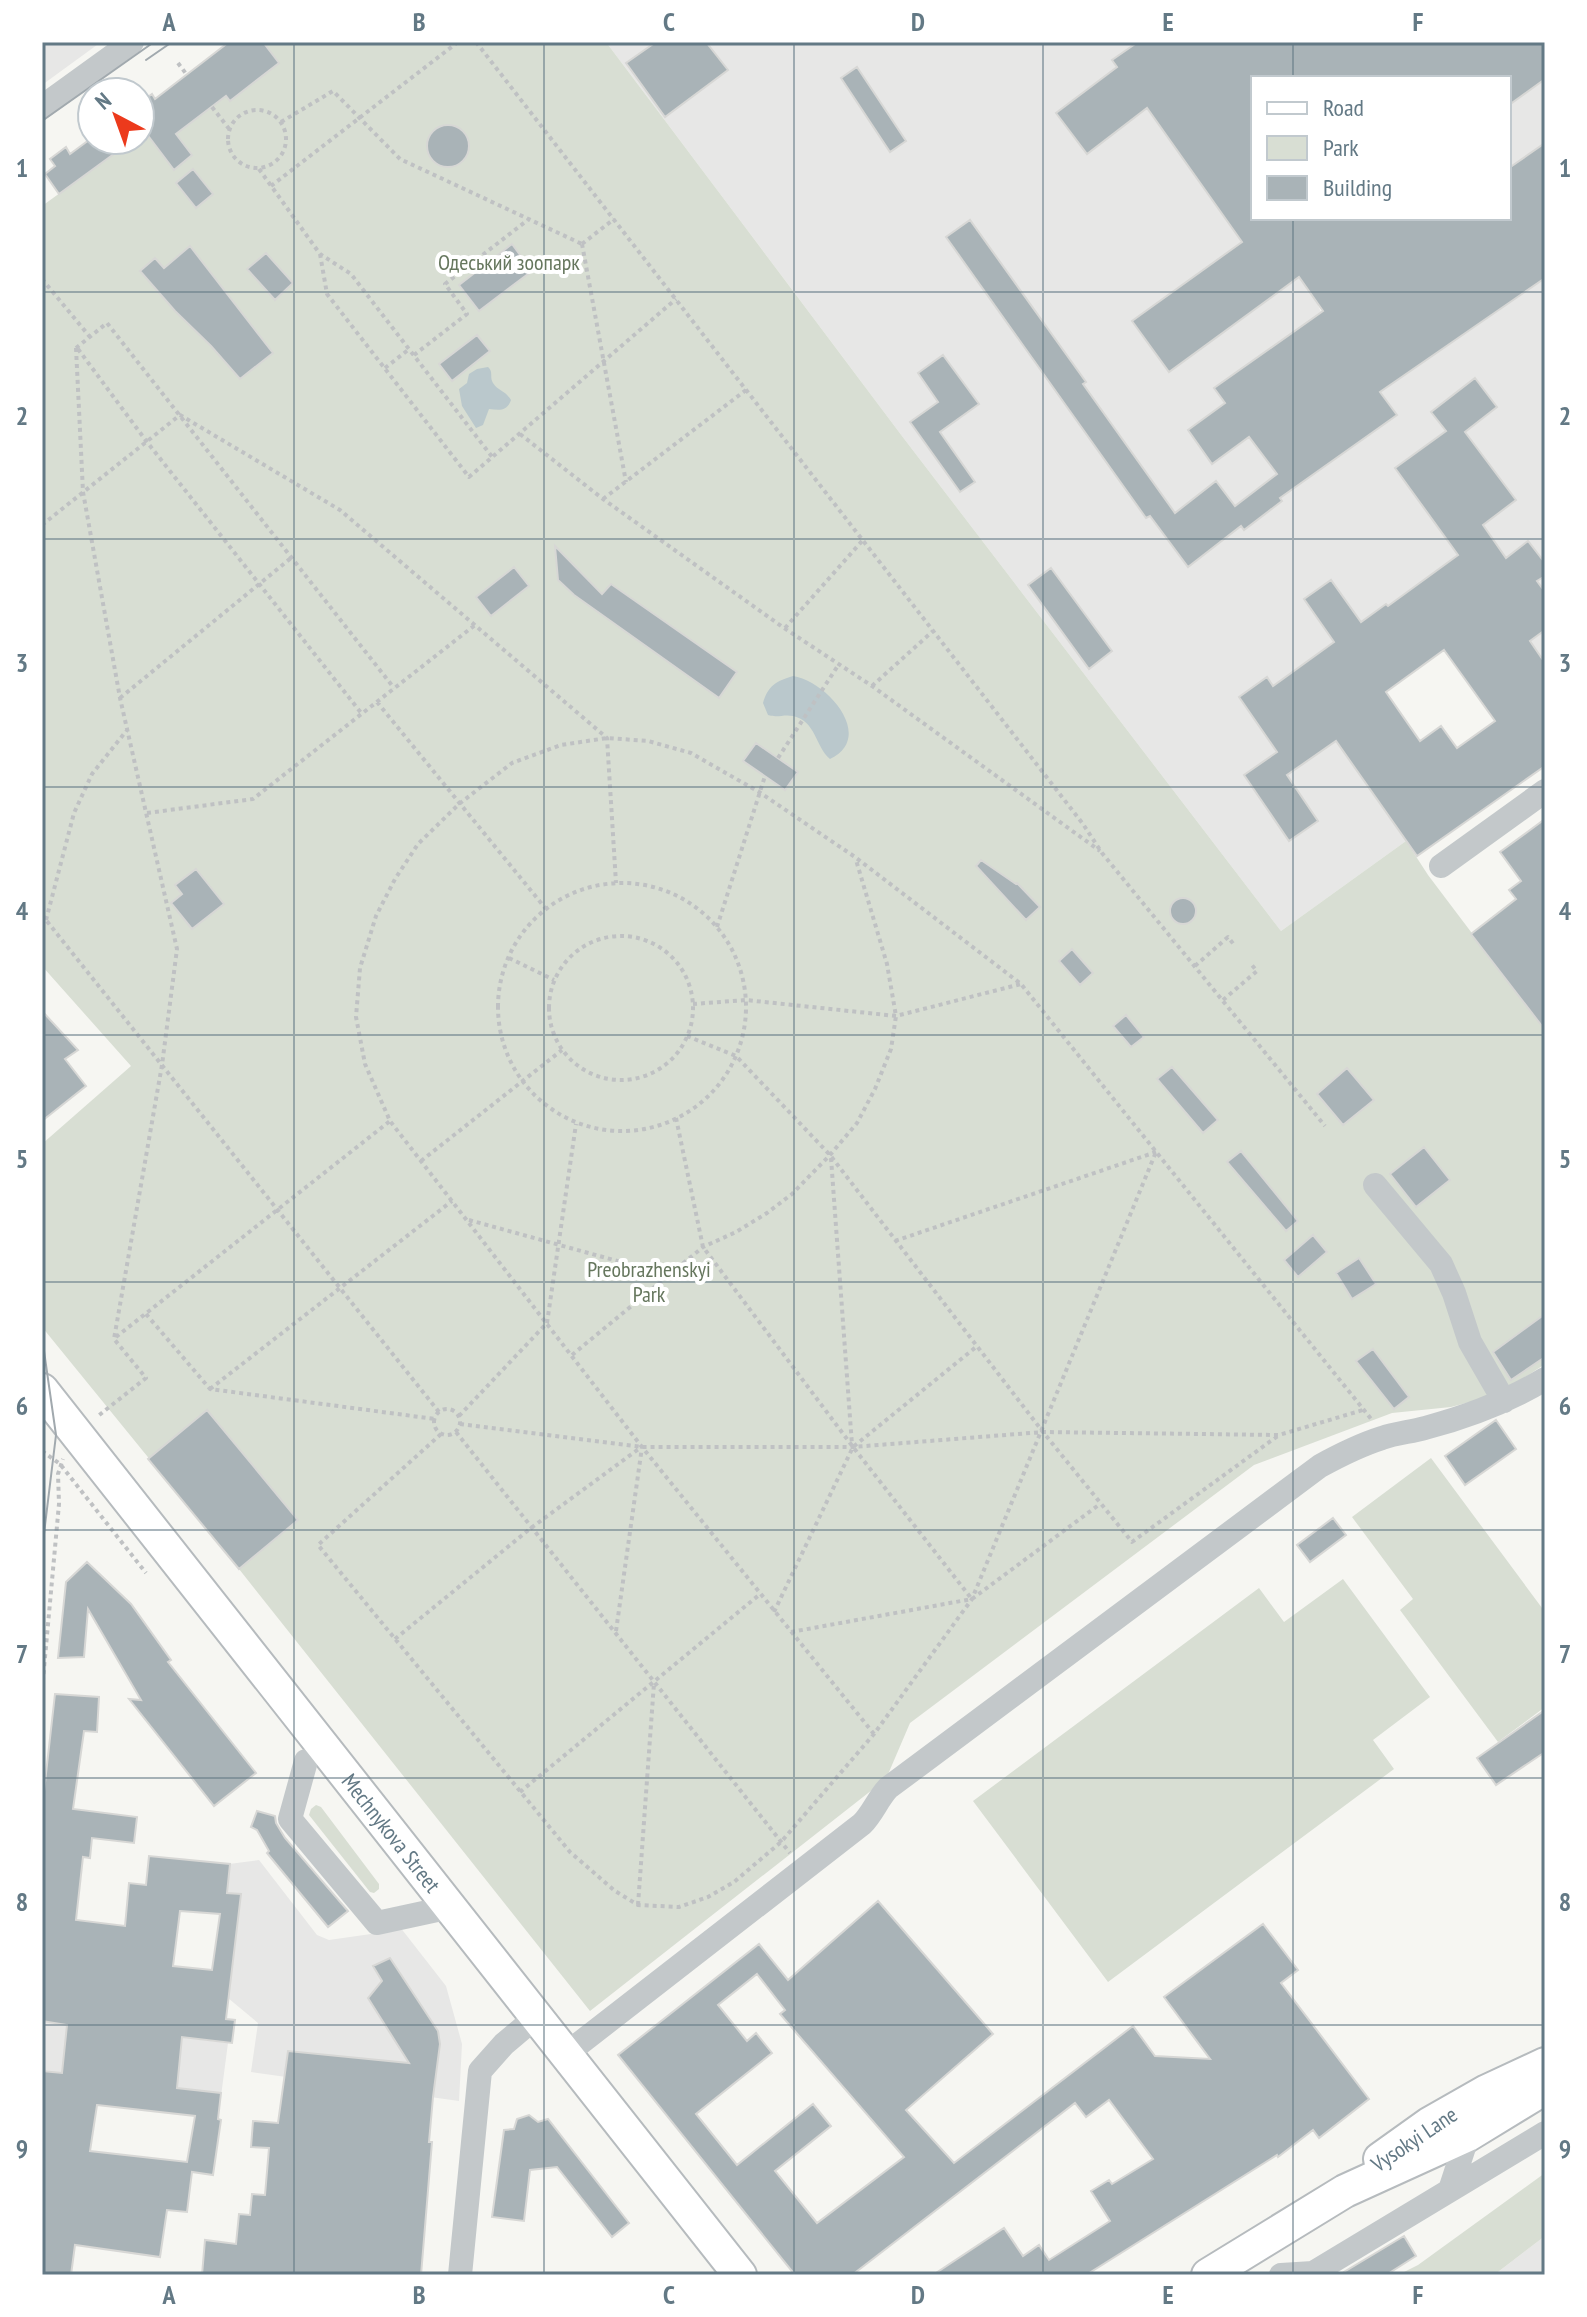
<svg xmlns="http://www.w3.org/2000/svg" width="1587" height="2317" viewBox="0 0 1587 2317" font-family="'PT Sans Narrow',sans-serif">
  <style>
    .built { fill: #e7e7e6 }
    .green { fill: #d8ded3 }
    .water { fill: #bac8cc }
    .building { fill: #a9b3b7; stroke: #d7d7d5; stroke-width: 2; fill-rule: evenodd }
    .lines { fill: none; stroke-linecap: round; stroke-linejoin: round }
    .major-casing { stroke: #b6bbbe; stroke-width: 36 }
    .path { stroke: #bfc1c3; stroke-width: 4; stroke-dasharray: 4 4; stroke-linecap: butt }
    .minor { stroke: #c3c8ca; stroke-width: 24 }
    .major { stroke: #fff; stroke-width: 32 }
    .tram { stroke: #a1a9ae; stroke-width: 2 }
    .grid { fill: none; stroke: #637985; stroke-width: 2; stroke-opacity: 0.55 }
    .labels { text-anchor: middle; stroke-width: 8; stroke-linejoin: round; paint-order: stroke }
    .park-label { font-size: 22px; fill: #66775e; stroke: #fff }
    .street-label { font-size: 22px; fill: #637985; stroke: #fff }
    .neatline { fill: none; stroke: #637985; stroke-width: 3 }
    .grid-label { font-size: 26px; text-anchor: middle; font-weight: bold; fill: #637985 }
  </style>
  <rect width="100%" height="100%" fill="#f6f6f2"/>
  <path class="built" d="M42,42h59l-59,43z
    M606,42h939v101l-36,25v-90h-256v140h184l-121,83 5,11 71,71 153,-105v385l-50,-70 -183,114 94,134 -125,90 -379,-495z
    M259,1860l58,75 12,5 42,-6 29,-7 46,59 16,58 -3,57 -208,-29 7,-49 -30,-25 13,-103 -14,-2 2,-29z
    M42,2021l186,22 -10,76 -176,-21z
    M1545,2236v39h-51z"/>
  <path class="green" d="M229,42h377l296,394 379,495 125,-90 22,34 117,155v334l-45,30 -49,13 -59,6 -138,52 -344,258 -24,56 -296,232 -351,-442 -197,-242v-183l89,-78 -89,-100v-760l91,-66h7v-5l45,-35z
    M1431,1458l114,154v95l-47,35 -98,-132 13,-11 -61,-82z
    M1343,1579l87,118 -57,43 21,29 -286,213 -135,-181 286,-213 25,34z
    M316,1805l5,2 58,77v5l-5,4 -4,-1 -61,-77 2,-6z
    M1545,2173v63l-51,39h-96l20,-10z"/>
  <path class="water" d="M488,367c6,6 1,9 5,16 5,8 12,7 18,17 -4,12 -12,10 -22,9l-6,16 -7,3 -14,-22 -3,-17 8,-6 2,-9 8,-5z
    M793,676c34,5 83,61 37,83 -15,-13 -14,-38 -37,-43 -9,-2 -16,2 -25,-1l-5,-12c5,-17 13,-22 30,-27z"/>
  <path class="building" d="M229,42h34l16,21 -49,38 -4,-5 -50,38 16,21 -18,15 -34,-45v-22l12,-9 3,5z
    M656,42h50l22,28 -63,47 -39,-54z
    M1138,42h407v37l-36,26v-27h-256v140h256v-50l36,-25v135l-165,114 17,23 -117,83 2,3 -38,29 -3,-4 -53,41 -38,-51 -4,2 -200,-281 24,-17 116,162 -3,2 92,129 41,-32 19,25 42,-32 -28,-37 -37,27 -24,-34 37,-27 -11,-15 109,-77 -24,-34 -130,95 -37,-51 110,-79 -95,-134 -60,46 -31,-41 61,-46 -5,-7z
    M857,67l49,74 -16,11 -49,-74z
    M427 146a21 21 0 1 1 42 0a21 21 0 1 1-42 0Z
    M89,140h44l-74,54 -14,-20 10,-8 -5,-7 16,-12 4,7z
    M193,169l20,25 -17,14 -20,-25z
    M512,244l20,27 -53,40 -20,-26z
    M190,246l83,107 -33,26 -29,-33 -36,-35 -35,-40 15,-13 9,10z
    M266,253l27,30 -18,17 -28,-31z
    M477,335l13,16 -38,30 -13,-17z
    M943,355l36,49 -39,28 35,50 -15,10 -50,-70 28,-20 -20,-29z
    M1475,378l22,29 -32,25 51,68 -33,25 23,33 22,-17 17,22v13l-8,5 8,11v38l-15,11 15,22v103l-128,90 -81,-115 -49,34 31,46 -29,20 -45,-66 33,-23 -38,-55 28,-20 6,9 61,-44 -30,-43 27,-19 30,42 25,-18 2,2 70,-51 -63,-87 51,-37 -15,-19zM1444,650l51,71 -38,27 -16,-22 -21,15 -34,-49z
    M555,546l47,48 9,-10 126,88 -18,26 -145,-103 -16,-15z
    M514,567l15,19 -38,30 -15,-19z
    M1051,568l61,83 -23,18 -61,-84z
    M756,743l42,29 -13,18 -42,-29z
    M1545,819v211l-74,-96 45,-35 -7,-9 12,-9 -21,-29z
    M981,860l35,24 1,-1 23,24 -14,13 -50,-54z
    M196,869l28,35 -32,25 -21,-26 11,-9 -7,-9z
    M1170 911a13 13 0 1 1 26 0a13 13 0 1 1-26 0Z
    M1072,949l21,24 -13,12 -21,-24z
    M42,1011l36,39 -13,9 21,27 -44,35z
    M1126,1015l18,22 -13,10 -18,-21z
    M1172,1067l46,53 -15,13 -46,-54z
    M1347,1068l27,32 -31,25 -26,-31z
    M1424,1147l26,33 -34,27 -26,-33z
    M1241,1151l57,70 -12,10 -59,-69z
    M1313,1235l14,17 -29,25 -14,-17z
    M1359,1258l17,26 -24,15 -16,-26z
    M1545,1314v43l-34,23 -18,-28z
    M1373,1349l36,48 -15,12 -38,-48z
    M207,1410l91,110 -59,49 -91,-110z
    M1496,1420l20,29 -51,36 -20,-29z
    M1333,1518l13,17 -36,27 -13,-17z
    M87,1562l44,42 40,56 -3,2 88,111 -42,33 -85,-107 12,1 -53,-91 -4,48 -26,1 8,-76z
    M55,1694l44,3 -2,35 -13,-1 -11,78 64,8 -3,26 -42,-5 -2,20 -7,-1 -7,63 49,6 4,-43 17,2 3,-29 81,8 -3,29 14,1 -15,125 9,1 -3,23 -50,-6 -5,51 44,5 -3,26 3,1 -8,55 -21,-3 -5,40 -20,-2 -7,47 -85,-12 -4,30 -29,-2v-202l20,2 5,-48 -25,-4v-212zM180,1911l40,3 -8,56 -39,-4zM97,2105l98,11 -8,46 -97,-11z
    M1545,1710v42l-49,33 -19,-27z
    M257,1811l18,5 1,7 9,15 63,73 -20,16 -61,-74 2,-2 -12,-21 -6,-3z
    M878,1901l115,133 -87,76 48,53 179,-137 22,30 55,3 -46,-62 99,-73 35,46 -17,13 88,116 -50,39 -6,-8 -35,27 -1,-2 -191,120h-153l71,-47 19,28 16,-11 10,15 61,-39 -19,-30 18,-11 3,4 41,-25 -44,-59 -23,17 -11,-14 -223,172h-57l-177,-220 141,-111 29,36zM757,1974l28,36 -5,4 124,143 -87,66 -42,-52 56,-45 -18,-22 -76,61 -41,-51 76,-61 -16,-20 -9,8 -29,-36z
    M390,1958l48,73 2,13 -7,53 -4,45h3l-11,133h-219l3,-35 31,4 3,-30 11,1 2,-21 13,1 4,-47 -18,-1 2,-26 25,2 10,-72 121,12 -41,-65 14,-17 -9,-15z
    M529,2115l9,7 10,-3 81,104 -17,14 -55,-70 -27,3 -6,51 -32,-4 12,-87 10,-1 3,-10z
    M1404,2236l12,20 -30,19h-39l-3,-3z"/>
  <g class="lines">
    <defs>
      <g id="major">
        <path id="s1" d="M42,1390l698,885"/>
        <path d="M1380,2159l49,-35 58,-33 58,-27"/>
        <path d="M1208,2275l137,-84 123,-56 77,-47"/>
      </g>
    </defs>
    <use href="#major" class="major-casing"/>
    <path class="path" d="M476,42l607,782 19,29 223,273
      M178,63l9,12
      M212,107l18,23
      M228 139a29 29 0 1 1 58 0a29 29 0 1 1-58 0Z
      M281,122l52,-31 67,68 182,85
      M259,169l61,85 31,20 142,184
      M271,186l187,-144
      M582,244l44,238
      M582,244l32,-25
      M320,254l7,40 142,183 207,-178
      M42,279l48,58
      M76,348l7,144 37,206 57,251 -15,116 -48,274 32,39 -48,38
      M76,348l31,-25 287,365
      M78,349l69,93 215,272
      M414,355l53,-41 -22,-30 84,-65
      M385,368l23,-18
      M520,434l83,65 181,129 88,58 228,165
      M603,499l143,-109
      M42,525l138,-110 160,95 267,228 9,145
      M785,628l78,-88
      M872,686l61,-55
      M120,698l171,-140
      M377,702l169,207
      M778,758l61,-94
      M147,813l106,-14 222,-174
      M498 1007a124 124 0 1 1 248 0a124 124 0 1 1-248 0Z
      M42,915l397,497
      M46,920l28,-107 18,-39 35,-44
      M717,927l48,-151
      M549 1008a72 72 0 1 1 144 0a72 72 0 1 1-144 0Z
      M509,958l45,22
      M1195,966l33,-29 7,9
      M1223,1000l34,-29 -7,-8
      M693,1004l53,-4 150,16 125,-32
      M687,1036l49,20 94,99 213,277 89,110 147,-107
      M676,1118l27,129 150,200 118,151
      M831,1158l21,287
      M421,1161l141,-111
      M469,1220l199,55
      M895,1241l261,-89
      M146,1314l64,75 225,30
      M116,1337l274,-216
      M572,1355l131,-108 33,-15 31,-19 25,-19 38,-39 27,-32 18,-34 16,-40 5,-33 -9,-52 -31,-104
      M210,1389l242,-188
      M434 1422a13 13 0 1 1 26 0a13 13 0 1 1-26 0Z
      M459,1416l88,-93 29,-199
      M460,1424l182,23h211l190,-15 236,3 84,-25
      M456,1432l334,421
      M441,1434l-123,111 252,307 45,39 23,14 41,2 29,-10 26,-15 47,-40 93,-108 98,-135 184,-447
      M42,1451l18,13 86,109
      M774,1612l79,-165 123,-100
      M616,1631l26,-184
      M791,1632l181,-33 128,-95
      M395,1639l136,-111 109,-80
      M42,1690l17,-186 -1,-30 5,-15
      M874,1734l-232,-287 -252,-326 -25,-57 -9,-47 4,-49 16,-52 19,-37 23,-35 41,-40 53,-41 49,-18 46,-7 41,3 43,12 68,39 96,65 166,127 351,436
      M520,1792l239,-197
      M638,1905l16,-222"/>
    <path class="minor" d="M42,107l90,-65
      M1441,866l104,-75
      M1375,1185l66,79 13,29 16,49 34,59
      M306,1761l-16,58 87,104 74,-16
      M566,2054l296,-230c11,-11 15,-24 26,-36l432,-322c20,-11 40,-21 62,-28 14,-5 29,-6 43,-10 42,-11 82,-26 120,-49
      M1450,2190l18,-55
      M460,2275l20,-204 24,-27 32,-27
      M1281,2275l32,-2 232,-140"/>
    <use href="#major" class="major"/>
    <path class="tram" d="M146,60l26,-18
      M42,121l112,-79
      M42,1349l2,2 12,84 -14,115"/>
  </g>
  <path class="grid" d="M294,42v2233M544,42v2233M794,42v2233M1043,42v2233M1293,42v36M1293,218v2057M42,292h1503M42,539h1503M42,787h1503M42,1035h1503M42,1282h1503M42,1530h1503M42,1778h1503M42,2025h1503"/>
  <g class="labels">
    <g class="park-label">
      <text x="509" y="270">Одеський зоопарк</text>
      <text x="649" y="1277">Preobrazhenskyi<tspan x="649" dy="25">Park</tspan></text>
    </g>
    <g class="street-label">
      <text dy="8" stroke="none"><textPath href="#s1" startOffset="564">Mechnykova Street</textPath></text>
      <text transform="translate(1414 2139) rotate(-34)" y="8">Vysokyi Lane</text>
    </g>
  </g>
  <rect width="1587" height="2317" fill="none" stroke="#ffffff" stroke-width="88"/>
  <rect x="1251" y="76" width="260" height="144" fill="#ffffff" stroke="#c1c9ce" stroke-width="2"/>
  <rect x="1267" y="102" width="40" height="12" fill="#ffffff" stroke="#c1c9ce" stroke-width="2"/>
  <text x="1323" y="116" font-size="24" fill="#637985">Road</text>
  <rect x="1267" y="136" width="40" height="24" fill="#d8ded3" stroke="#c1c9ce" stroke-width="2"/>
  <text x="1323" y="156" font-size="24" fill="#637985">Park</text>
  <rect x="1267" y="176" width="40" height="24" fill="#a9b3b7" stroke="#c1c9ce" stroke-width="2"/>
  <text x="1323" y="196" font-size="24" fill="#637985">Building</text>
  <g transform="translate(116 116) rotate(319)"><circle r="38" fill="#ffffff" stroke="#c1c9ce" stroke-width="2"/>
  <path d="M0-6L14 30L0 20L-14 30Z" fill="#ec3a1c"/>
  <text y="-12" font-size="22" font-weight="bold" text-anchor="middle" fill="#637985">N</text>
  </g>
  <rect x="44" y="44" width="1499" height="2229" class="neatline"/>
  <g class="grid-label">
    <text x="169" y="31">A</text>
    <text x="419" y="31">B</text>
    <text x="669" y="31">C</text>
    <text x="918" y="31">D</text>
    <text x="1168" y="31">E</text>
    <text x="1418" y="31">F</text>
    <text x="22" y="177">1</text>
    <text x="1565" y="177">1</text>
    <text x="22" y="425">2</text>
    <text x="1565" y="425">2</text>
    <text x="22" y="672">3</text>
    <text x="1565" y="672">3</text>
    <text x="22" y="920">4</text>
    <text x="1565" y="920">4</text>
    <text x="22" y="1168">5</text>
    <text x="1565" y="1168">5</text>
    <text x="22" y="1415">6</text>
    <text x="1565" y="1415">6</text>
    <text x="22" y="1663">7</text>
    <text x="1565" y="1663">7</text>
    <text x="22" y="1911">8</text>
    <text x="1565" y="1911">8</text>
    <text x="22" y="2158">9</text>
    <text x="1565" y="2158">9</text>
    <text x="169" y="2304">A</text>
    <text x="419" y="2304">B</text>
    <text x="669" y="2304">C</text>
    <text x="918" y="2304">D</text>
    <text x="1168" y="2304">E</text>
    <text x="1418" y="2304">F</text>
  </g>
</svg>
